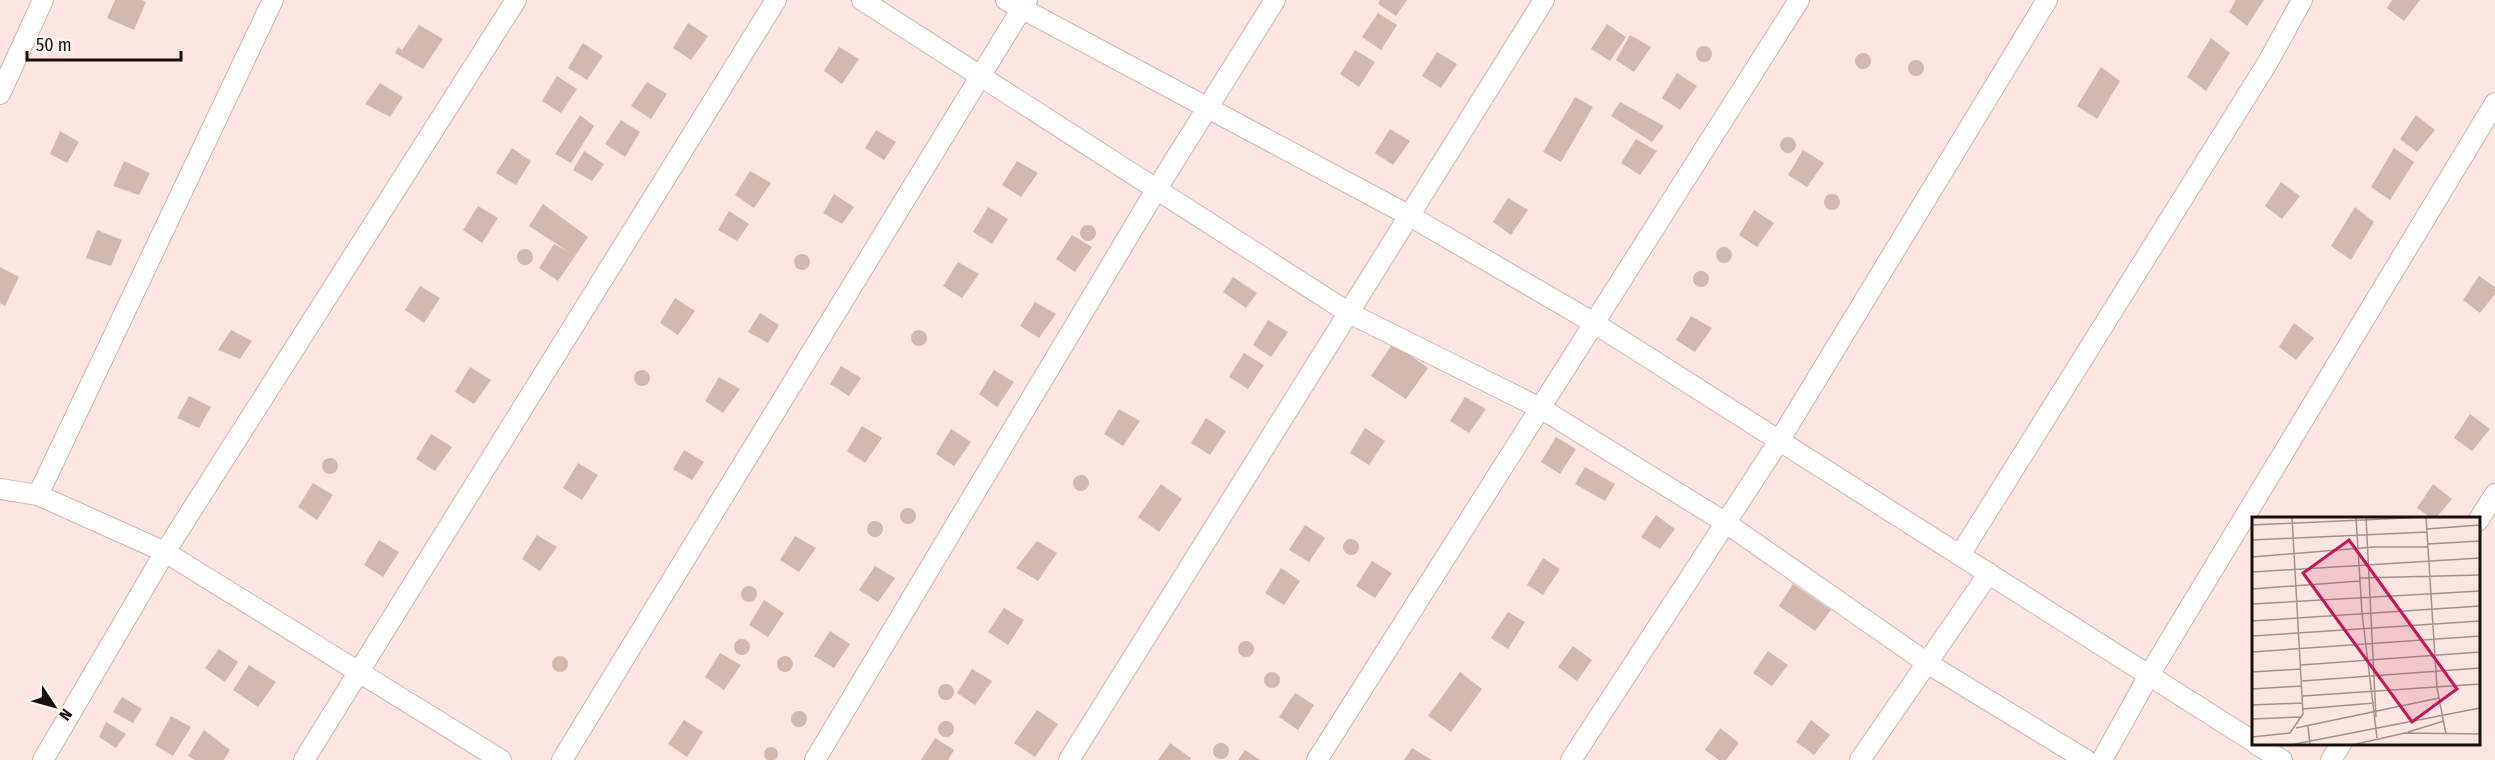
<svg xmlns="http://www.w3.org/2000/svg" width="2495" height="760" viewBox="0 0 2495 760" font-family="'Fira Sans Condensed',sans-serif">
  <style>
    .building { fill: #d3b8b1 }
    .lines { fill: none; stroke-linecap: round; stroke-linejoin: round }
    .minor-casing { stroke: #cdb2ac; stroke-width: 22 }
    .minor { stroke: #fff; stroke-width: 20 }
    .inset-road { fill: none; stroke: #a2908c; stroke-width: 1.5 }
    .view { fill: #c2185b; fill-opacity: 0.15; stroke: #c2185b; stroke-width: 3 }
    .inset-edge { fill: none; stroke: #19100d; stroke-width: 3 }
  </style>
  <rect width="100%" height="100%" fill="#fde6e1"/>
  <path class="building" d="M115,0h27l4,2 -12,28 -27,-12z
    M1380,0h27l-11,16 -18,-12z
    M2236,0h28l-17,26 -18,-14z
    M2392,0h28l-16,21 -17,-13z
    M1378,13l19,12 -16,25 -19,-13z
    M688,23l20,13 -17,24 -18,-12z
    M1607,24l19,13 -16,24 -19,-12z
    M419,25l24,14 -20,30 -28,-16 3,-6 4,3z
    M1630,35l21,12 -17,25 -18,-12z
    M2211,38l19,15 -24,38 -19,-14z
    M583,43l20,13 -16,24 -19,-12z
    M1696 54a8 8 0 1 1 16 0a8 8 0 1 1-16 0Z
    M839,47l20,12 -17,25 -18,-13z
    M1355,50l20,12 -16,25 -19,-13z
    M1437,52l20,12 -16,24 -19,-12z
    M1855 61a8 8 0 1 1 16 0a8 8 0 1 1-16 0Z
    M1908 68a8 8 0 1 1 16 0a8 8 0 1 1-16 0Z
    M2101,67l19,14 -23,38 -20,-13z
    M1677,73l20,13 -17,24 -18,-12z
    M557,76l20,13 -16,24 -19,-12z
    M647,82l20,12 -16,25 -20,-13z
    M380,83l23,14 -13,20 -25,-13z
    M1575,97l18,10 -32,55 -18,-10z
    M1620,102l44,24 -12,16 -41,-26z
    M580,115l14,11 -23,37 -16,-9z
    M2416,115l19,15 -18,22 -17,-13z
    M621,120l19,12 -15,25 -20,-13z
    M1390,129l20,12 -17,24 -18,-12z
    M876,130l20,12 -12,18 -19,-12z
    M60,131l19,11 -12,21 -17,-9z
    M1780 145a8 8 0 1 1 16 0a8 8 0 1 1-16 0Z
    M1636,139l21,12 -17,24 -19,-12z
    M512,148l19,13 -15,24 -20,-12z
    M2394,148l20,14 -24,38 -19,-13z
    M1803,150l21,13 -17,24 -19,-12z
    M584,151l20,13 -12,17 -19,-11z
    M124,161l26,12 -11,22 -26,-9z
    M1017,161l21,12 -17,24 -19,-12z
    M750,171l21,12 -17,25 -19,-13z
    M2281,182l19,14 -18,23 -17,-13z
    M1824 202a8 8 0 1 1 16 0a8 8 0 1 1-16 0Z
    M834,194l20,13 -12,17 -19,-11z
    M1508,198l20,12 -17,25 -18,-13z
    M543,204l45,33 -30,44 -19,-13 15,-24 15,8 -40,-26z
    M478,206l20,12 -16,25 -19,-13z
    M988,207l20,12 -16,25 -19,-12z
    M2355,207l19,15 -23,38 -20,-14z
    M1754,210l20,13 -17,24 -18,-12z
    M729,211l20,13 -12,17 -19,-11z
    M1080 233a8 8 0 1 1 16 0a8 8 0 1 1-16 0Z
    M97,230l25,10 -11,26 -25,-8z
    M1072,235l20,12 -17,25 -19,-13z
    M1716 255a8 8 0 1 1 16 0a8 8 0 1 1-16 0Z
    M517 257a8 8 0 1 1 16 0a8 8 0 1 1-16 0Z
    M794 262a8 8 0 1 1 16 0a8 8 0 1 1-16 0Z
    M958,262l21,12 -17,24 -19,-12z
    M0,267l19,10 -14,29 -5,-3z
    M1693 279a8 8 0 1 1 16 0a8 8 0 1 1-16 0Z
    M2479,276l16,11v7l-15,19 -17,-13z
    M1233,277l24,16 -11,15 -23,-16z
    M420,286l20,12 -16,25 -19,-13z
    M675,298l20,13 -17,24 -18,-12z
    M1035,302l21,12 -17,24 -19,-12z
    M760,313l19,12 -11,18 -20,-11z
    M1691,316l21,12 -17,24 -19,-12z
    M1268,320l20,12 -17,25 -18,-12z
    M2294,323l20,15 -18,22 -17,-13z
    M911 338a8 8 0 1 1 16 0a8 8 0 1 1-16 0Z
    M231,330l21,11 -12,18 -22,-9z
    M1393,343l35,25 -22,31 -35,-23z
    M1244,353l20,12 -16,24 -19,-12z
    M841,366l20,12 -12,18 -19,-12z
    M470,367l21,13 -17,24 -19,-12z
    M634 378a8 8 0 1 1 16 0a8 8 0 1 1-16 0Z
    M994,370l20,12 -17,25 -18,-13z
    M719,377l21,12 -17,24 -18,-12z
    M189,396l22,11 -12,21 -22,-10z
    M1465,397l21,12 -17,24 -19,-12z
    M1119,409l21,12 -17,25 -19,-12z
    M2470,414l20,15 -18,22 -18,-13z
    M1206,418l20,13 -16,24 -19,-12z
    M862,426l20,12 -17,25 -18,-12z
    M1365,428l20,13 -16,24 -19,-12z
    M951,429l20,13 -17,24 -18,-12z
    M431,434l21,13 -17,24 -19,-12z
    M1556,437l20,12 -16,25 -19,-12z
    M684,450l20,12 -12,18 -19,-11z
    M322 466a8 8 0 1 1 16 0a8 8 0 1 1-16 0Z
    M578,463l20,12 -16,25 -19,-12z
    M1585,467l30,17 -10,17 -30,-17z
    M1073 483a8 8 0 1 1 16 0a8 8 0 1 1-16 0Z
    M313,483l20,12 -16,25 -19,-13z
    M1161,484l21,15 -23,33 -21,-15z
    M2433,484l19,15 -16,19h-5l-14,-10z
    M900 516a8 8 0 1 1 16 0a8 8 0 1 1-16 0Z
    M1656,515l19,14 -15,20 -19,-12z
    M867 529a8 8 0 1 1 16 0a8 8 0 1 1-16 0Z
    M1305,525l20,13 -16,24 -20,-12z
    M537,535l20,12 -17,24 -18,-12z
    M795,536l21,12 -17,24 -19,-12z
    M1343 547a8 8 0 1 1 16 0a8 8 0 1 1-16 0Z
    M379,540l20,12 -16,25 -19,-12z
    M1037,541l20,12 -19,28 -22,-13z
    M1543,558l17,11 -17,26 -16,-10z
    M1372,561l20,12 -17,25 -19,-12z
    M875,566l20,12 -17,24 -19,-12z
    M1281,568l19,13 -16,24 -19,-12z
    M1793,584l38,26 -16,21 -36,-25z
    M741 594a8 8 0 1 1 16 0a8 8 0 1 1-16 0Z
    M764,600l20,13 -16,24 -19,-12z
    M1004,608l20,12 -16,25 -20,-13z
    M1508,612l17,10 -17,27 -17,-11z
    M830,631l20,13 -16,24 -20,-12z
    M734 647a8 8 0 1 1 16 0a8 8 0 1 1-16 0Z
    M1238 649a8 8 0 1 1 16 0a8 8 0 1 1-16 0Z
    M1573,646l19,14 -15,21 -19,-14z
    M219,649l19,13 -13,20 -20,-14z
    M1768,651l20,14 -16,21 -19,-13z
    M720,653l21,12 -17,25 -19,-13z
    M552 664a8 8 0 1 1 16 0a8 8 0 1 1-16 0Z
    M777 664a8 8 0 1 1 16 0a8 8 0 1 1-16 0Z
    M249,665l27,17 -18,25 -25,-17z
    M972,669l20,12 -17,24 -18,-12z
    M1264 680a8 8 0 1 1 16 0a8 8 0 1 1-16 0Z
    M1460,672l22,17 -31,43 -23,-16z
    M938 692a8 8 0 1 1 16 0a8 8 0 1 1-16 0Z
    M1295,693l19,12 -16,25 -19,-13z
    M122,697l20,12 -9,14 -20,-11z
    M1037,710l21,14 -23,33 -21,-14z
    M791 719a8 8 0 1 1 16 0a8 8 0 1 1-16 0Z
    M171,716l20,11 -18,29 -18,-11z
    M684,720l19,12 -16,25 -19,-13z
    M1811,720l19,15 -16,20 -18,-13z
    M938 729a8 8 0 1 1 16 0a8 8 0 1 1-16 0Z
    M106,722l20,12 -10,14 -17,-11z
    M1720,728l19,15 -13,17h-7l-14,-10z
    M204,730l26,20 -6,10h-29l-7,-4z
    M935,738l19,12 -6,10h-27z
    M1213 751a8 8 0 1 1 16 0a8 8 0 1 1-16 0Z
    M1170,743l21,15 -1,2h-32z
    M764 754a7 7 0 1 1 14 0a7 7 0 1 1-14 0Z
    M1412,748l20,12h-28z
    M1245,750l15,10h-22z"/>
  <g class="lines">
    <defs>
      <path id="minor" d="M862,0l487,313 193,96 184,114 201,140 159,97
        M1006,0l404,216 184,107 660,419
        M0,94l43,-94
        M0,489l38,6 127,57 336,208
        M38,495l235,-495
        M2478,521l17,-27
        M1960,555l308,-493 34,-62
        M2256,744l26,16
        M43,760l122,-208 351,-552
        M304,760l472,-760
        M562,760l465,-760
        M815,760l341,-570 119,-190
        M1069,760l475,-760
        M1317,760l482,-760
        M1571,760l208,-319 268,-441
        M1860,760l129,-187
        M2102,760l47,-85 346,-572
        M2331,760l10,-16"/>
    </defs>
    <use href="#minor" class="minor-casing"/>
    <use href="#minor" class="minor"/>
  </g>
  <g transform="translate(2252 517)">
    <rect width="228" height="228" fill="#fde6e1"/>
    <path class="inset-road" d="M104,0l6,96 15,125M114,0l10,200M174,0l11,171 9,46M0,8l174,-8M175,12l53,-4M0,23l175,-8M176,27l52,-3M0,40l122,-10h54M0,55l228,-14M107,61l121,-3M0,72l108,-8M0,87l228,-13M0,104l228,-15M0,119l228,-15M0,135l228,-16M49,148l179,-13M0,155l49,-3M50,164l178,-13M0,172l50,-3M51,179l177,-12M0,188l51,-2M51,192l71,-6M0,202l48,-2M56,209l2,19M44,211l143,-30M156,215l36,-11M0,220l38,-4 13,-19 -11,-197M38,228l190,-37M100,228l53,-12 75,1"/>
    <path class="view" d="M97,23l108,149 -45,33 -109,-149z"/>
    <rect width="228" height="228" class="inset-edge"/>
  </g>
  <g transform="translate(54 706) rotate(126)" stroke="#fdf7f6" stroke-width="4.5" paint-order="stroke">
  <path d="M0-4.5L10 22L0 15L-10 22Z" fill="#19100d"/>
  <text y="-9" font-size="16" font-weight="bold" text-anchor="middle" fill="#19100d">N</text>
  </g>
  <path d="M27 51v9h154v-9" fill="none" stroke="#19100d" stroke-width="3"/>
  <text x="36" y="51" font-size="18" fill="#19100d" stroke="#fdf7f6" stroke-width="4.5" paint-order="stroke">50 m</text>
</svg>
